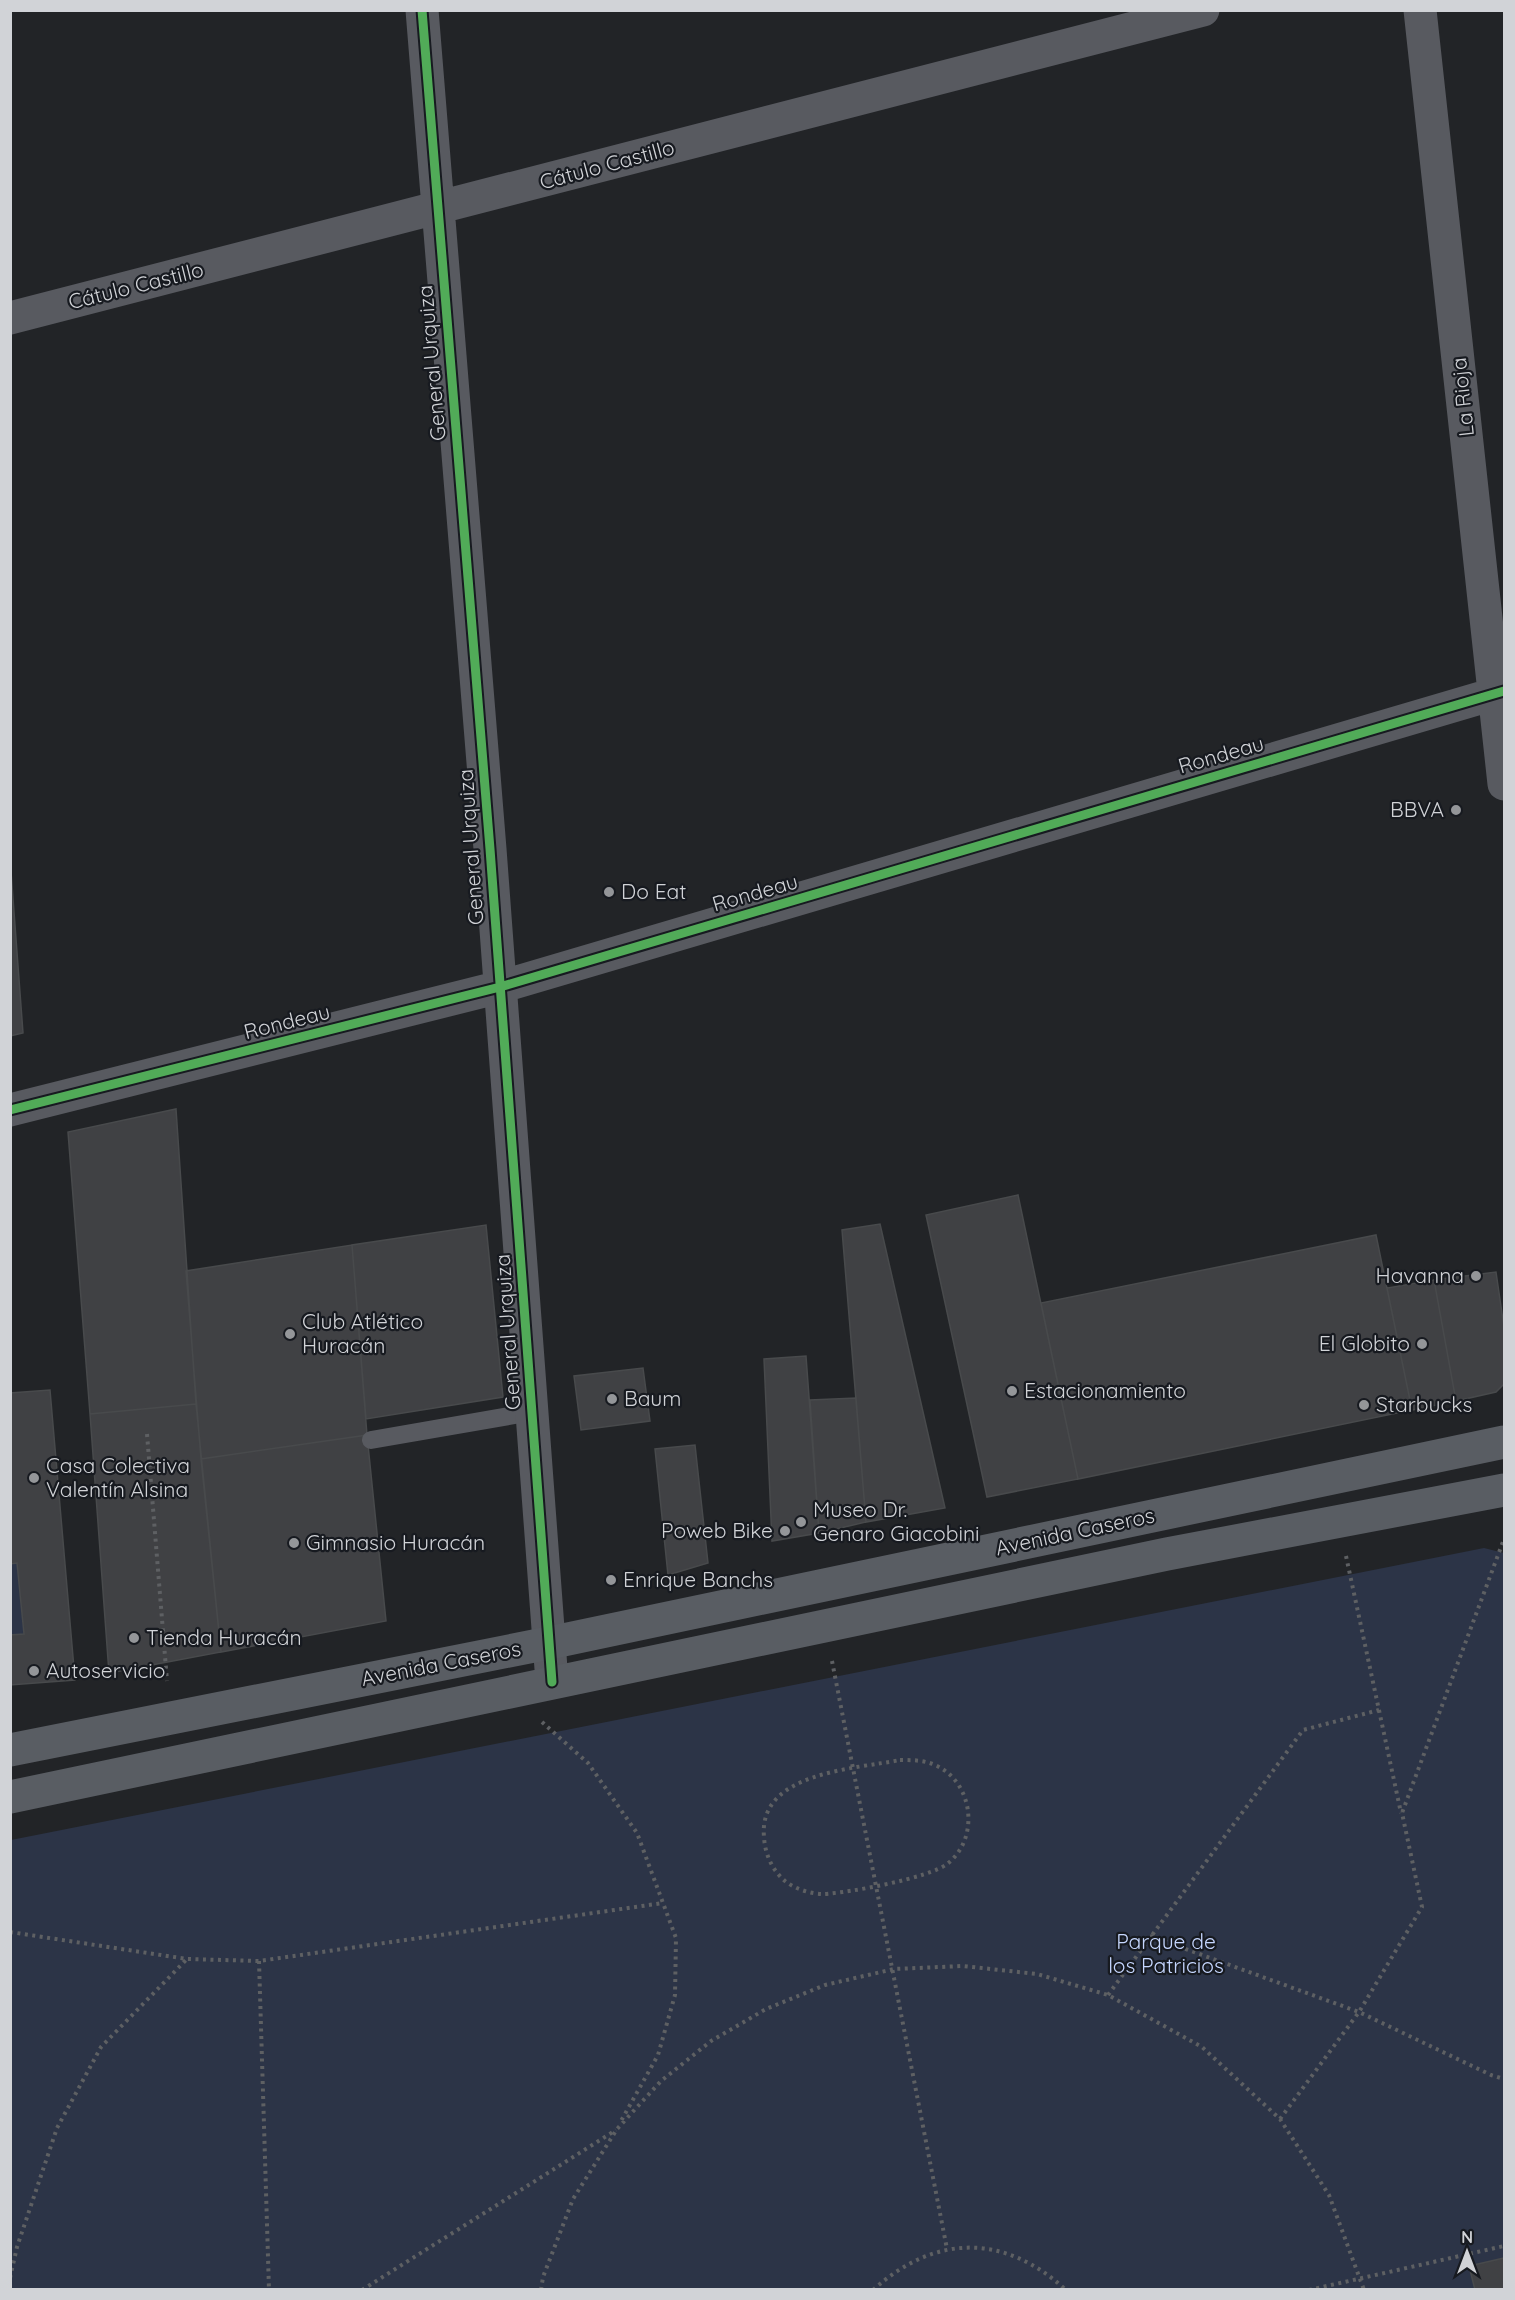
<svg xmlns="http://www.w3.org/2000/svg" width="1515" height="2300" viewBox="0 0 1515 2300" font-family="Quicksand,sans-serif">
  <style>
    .green { fill: #2c3447 }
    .building { fill: #404144; stroke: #484a4c; stroke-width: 1.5 }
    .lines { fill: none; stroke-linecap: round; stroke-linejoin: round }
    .path { stroke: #5e6063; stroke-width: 4; stroke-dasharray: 3 4.5; stroke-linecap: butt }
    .lane { stroke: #585a60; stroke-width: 18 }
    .street { stroke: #585a60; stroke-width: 33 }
    .secondary { stroke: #595d63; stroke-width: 33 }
    .cycleway-casing { stroke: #171a20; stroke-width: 13 }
    .cycleway { stroke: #51ab58; stroke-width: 9 }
    .poi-dot { fill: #949699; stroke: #171a20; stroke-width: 2 }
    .labels { text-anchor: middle; stroke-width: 4.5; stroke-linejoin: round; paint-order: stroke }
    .street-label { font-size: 21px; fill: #d1d3d7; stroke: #171a20 }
    .poi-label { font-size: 21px; fill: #d1d3d7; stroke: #171a20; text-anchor: start }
    .park-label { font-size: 21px; fill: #c6d7ff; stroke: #171a20 }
  </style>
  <rect width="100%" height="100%" fill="#222427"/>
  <path class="green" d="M1484,1548l20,5v736l-1493,1v-450z
    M17,1563l7,71 -13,1v-71z"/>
  <path class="building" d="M10,858l13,175 -13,3z
    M176,1109l20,295 -106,10 -22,-282z
    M1018,1195l60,284 -91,18 -61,-282z
    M880,1224l65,284 -79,14 -24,-292z
    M486,1225l17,172 -137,22 -14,-174z
    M1376,1235l36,175 -334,69 -37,-176z
    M352,1245l15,190 -166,24 -15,-188z
    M1496,1272l8,55v57l-8,8 -40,9 -22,-121z
    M1434,1280l22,121 -44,9 -25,-122z
    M806,1356l13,177 -47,8 -8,-182z
    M643,1368l7,53 -69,9 -7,-54z
    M50,1390l25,290 -65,5v-50l14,-1 -7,-71 -7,1v-171z
    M856,1398l10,124 -47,11 -9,-133z
    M196,1404l25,248 -112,21 -19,-259z
    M367,1435l19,186 -165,31 -20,-193z
    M695,1445l13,118 -40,12 -13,-126z
    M1504,2258v31l-29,1 -6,-24z"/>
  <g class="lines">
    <path class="path" d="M147,1434l20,247
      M1346,1556l55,257
      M832,1661l115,588
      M542,1722l46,41 49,70 39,105 -1,57 -17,60 -37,66
      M900,1760c12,0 24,0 35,5 39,17 45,74 12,99 -18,14 -99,29 -124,30 -12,0 -28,-5 -38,-13 -13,-11 -20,-27 -21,-44 -6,-65 91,-68 136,-77z
      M10,1932l177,27 72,2 404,-58
      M1150,1936l209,76 132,63 13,4
      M259,1961l10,329
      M1108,1995l195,-265 76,-20
      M1280,2119l79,-107 63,-105 -20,-94 102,-274
      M10,2278l7,-31 40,-119 44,-81 86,-88
      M362,2290l254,-160
      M541,2290l2,-13 30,-78 44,-70 44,-48 50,-40 55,-32 59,-24 69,-16 69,-3 74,8 71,21 94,52 78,72 49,76 35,95
      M873,2290c62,-56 131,-57 193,0
      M1309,2290l195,-44"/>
    <path class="lane" d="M371,1440l161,-28"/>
    <path class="street" d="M422,10l68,839 62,833
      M1420,10l84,774
      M10,318l1193,-308
      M10,1110l490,-123 1004,-296"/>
    <path class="secondary" d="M10,1750l539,-107 955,-201
      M10,1797l1157,-243 337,-64"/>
    <defs>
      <path id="cycleway" d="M422,10l68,839 62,833
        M10,1110l490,-123 1004,-296"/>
    </defs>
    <use href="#cycleway" class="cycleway-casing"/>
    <use href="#cycleway" class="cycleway"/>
  </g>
  <g class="poi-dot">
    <circle cx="1456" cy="810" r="6"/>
    <circle cx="609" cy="892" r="6"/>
    <circle cx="1476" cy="1276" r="6"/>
    <circle cx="290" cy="1334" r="6"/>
    <circle cx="1422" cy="1344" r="6"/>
    <circle cx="1012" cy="1391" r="6"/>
    <circle cx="612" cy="1399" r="6"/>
    <circle cx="1364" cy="1405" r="6"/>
    <circle cx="34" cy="1478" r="6"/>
    <circle cx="801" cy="1522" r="6"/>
    <circle cx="785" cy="1531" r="6"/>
    <circle cx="294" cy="1543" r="6"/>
    <circle cx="611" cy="1580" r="6"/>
    <circle cx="134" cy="1638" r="6"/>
    <circle cx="34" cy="1671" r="6"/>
  </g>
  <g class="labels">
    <g class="street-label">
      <text transform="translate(607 165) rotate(-15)" y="7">Cátulo Castillo</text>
      <text transform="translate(136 286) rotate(-14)" y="7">Cátulo Castillo</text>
      <text transform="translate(432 363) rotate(-95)" y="7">General Urquiza</text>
      <text transform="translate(1463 397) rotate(-96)" y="7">La Rioja</text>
      <text transform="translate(1221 755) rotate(-16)" y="7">Rondeau</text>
      <text transform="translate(471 847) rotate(-94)" y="7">General Urquiza</text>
      <text transform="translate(755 893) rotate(-16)" y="7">Rondeau</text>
      <text transform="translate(287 1022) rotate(-14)" y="7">Rondeau</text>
      <text transform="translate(508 1332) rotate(-94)" y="7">General Urquiza</text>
      <text transform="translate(1075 1532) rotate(-12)" y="7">Avenida Caseros</text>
      <text transform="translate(441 1664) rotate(-11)" y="7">Avenida Caseros</text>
    </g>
    <g class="poi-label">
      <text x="1444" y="817" text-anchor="end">BBVA</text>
      <text x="621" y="899">Do Eat</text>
      <text x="1464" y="1283" text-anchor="end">Havanna</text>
      <text x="302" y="1329">Club Atlético<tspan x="302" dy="24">Huracán</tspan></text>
      <text x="1410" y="1351" text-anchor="end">El Globito</text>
      <text x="1024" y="1398">Estacionamiento</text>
      <text x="624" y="1406">Baum</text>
      <text x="1376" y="1412">Starbucks</text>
      <text x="46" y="1473">Casa Colectiva<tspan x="46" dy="24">Valentín Alsina</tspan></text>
      <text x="813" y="1517">Museo Dr.<tspan x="813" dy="24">Genaro Giacobini</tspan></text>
      <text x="773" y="1538" text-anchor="end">Poweb Bike</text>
      <text x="306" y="1550">Gimnasio Huracán</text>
      <text x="623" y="1587">Enrique Banchs</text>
      <text x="146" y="1645">Tienda Huracán</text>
      <text x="46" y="1678">Autoservicio</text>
    </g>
    <g class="park-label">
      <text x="1166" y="1949">Parque de<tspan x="1166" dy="24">los Patricios</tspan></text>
    </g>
  </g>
  <rect width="1515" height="2300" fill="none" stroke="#d1d3d7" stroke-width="24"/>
  <g transform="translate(1467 2252)" stroke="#171a20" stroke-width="4.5" paint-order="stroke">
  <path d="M0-4.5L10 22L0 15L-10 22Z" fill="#d1d3d7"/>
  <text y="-9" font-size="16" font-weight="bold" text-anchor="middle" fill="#d1d3d7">N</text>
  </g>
</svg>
